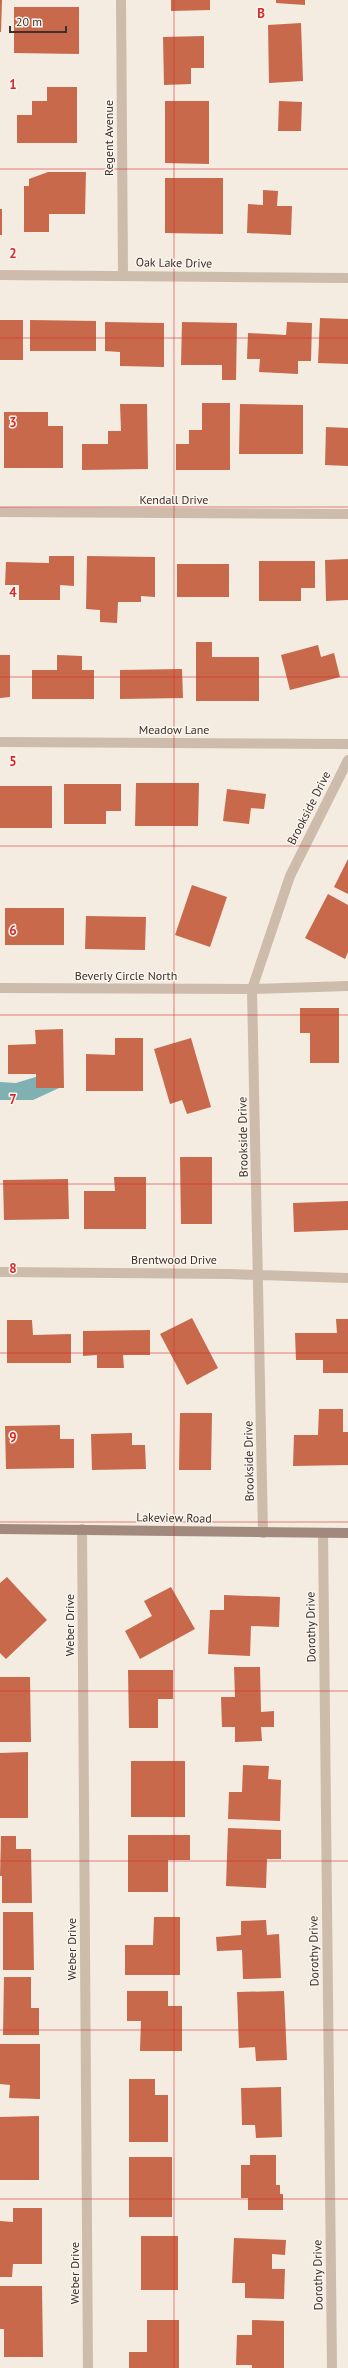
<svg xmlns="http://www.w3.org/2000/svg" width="348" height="2368" viewBox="0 0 348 2368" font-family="'PT Sans',sans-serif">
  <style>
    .water { fill: #7fb0b2 }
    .building { fill: #c8694b }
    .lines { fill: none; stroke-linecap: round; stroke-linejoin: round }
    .street { stroke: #cdbbac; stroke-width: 10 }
    .secondary { stroke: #a18a7d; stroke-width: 10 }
    .grid { fill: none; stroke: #d62828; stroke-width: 1; stroke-opacity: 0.55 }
    .labels { text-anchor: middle; stroke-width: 3; stroke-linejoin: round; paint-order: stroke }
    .street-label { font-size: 12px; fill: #3b302b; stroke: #fbf5ee }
    .grid-label { font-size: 13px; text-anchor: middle; font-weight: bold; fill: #d62828; stroke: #fbf5ee; stroke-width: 3; stroke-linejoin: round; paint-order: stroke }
  </style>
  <rect width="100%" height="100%" fill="#f4ebe1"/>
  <path class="water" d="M55,1071l4,17 -26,12h-33v-18l16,1z"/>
  <path class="building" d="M0,0h2l-1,32h-1z
    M171,0h39v10l-39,1z
    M276,0h29v5l-29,-2z
    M14,7h65v47l-65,-1z
    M301,23l2,58 -34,2 -1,-58z
    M204,36v32h-13v16l-27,1 -1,-48z
    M47,87h30v56h-60v-28h15v-14h15z
    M165,101h44v63l-44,-1z
    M279,101l23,1 -1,29h-23z
    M48,172h38l-1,42h-36v18h-25v-46h5v-7z
    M165,178h58v56l-58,-1z
    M263,190l15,1 -1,15h15l-1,29 -44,-2 1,-29 15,1z
    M0,209h2v26h-2z
    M320,318l28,1v45l-30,-1z
    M0,320h23v40h-23z
    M30,320l66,1v30h-66z
    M105,322l59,1v44l-44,-1v-14l-15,-1z
    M182,322l55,1 -1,57h-14v-15h-41z
    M287,322l25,1 -1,38h-13v13l-39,-2 1,-13h-13l1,-26 38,2z
    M202,403h28v67h-54v-26h13v-14h13z
    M120,404h27l1,65 -66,1v-26h26v-13h13z
    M240,404l63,1v49h-64z
    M4,412h44v14h15v42h-59z
    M326,427l22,1v38l-23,-1z
    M49,556h25v30l-14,-1v15h-41v-15h-14l1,-23 43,1z
    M87,556l68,1v40l-14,-1v6h-23l-1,21 -17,-1v-12l-14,-1z
    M348,559v41l-22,1 -1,-41z
    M259,561h56v27h-14v13h-42z
    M177,564h52v33h-52z
    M196,642h16v15h47v44h-63z
    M318,645l3,12 13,-4 6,24 -50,13 -9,-35z
    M0,655h10v42l-10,1z
    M57,655l25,1v14h12v29h-62v-29h25z
    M182,669l1,29 -63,1v-29z
    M136,783h63l-1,43h-63z
    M64,784h57v27h-15v13h-42z
    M0,786h52v42h-52z
    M227,789l39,5 -2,15 -13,-1 -2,16 -26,-3z
    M348,859v35l-14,-7z
    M192,885l35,12 -17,50 -35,-12z
    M328,894l20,11v47l-3,7 -40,-21z
    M5,908h59v37h-59z
    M86,916l60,1 -1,33 -60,-1z
    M300,1008h39v55h-29v-30h-10z
    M63,1029l1,59h-28v-14h-28v-29l28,-1 -1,-14z
    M115,1038h28v53h-57v-37l29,1z
    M191,1038l20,69 -24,7 -5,-14 -12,4 -16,-55z
    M180,1157h32v67h-31z
    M114,1177h32v52h-62v-38h31z
    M68,1179l1,40 -65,1 -1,-40z
    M348,1201v29l-54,2 -1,-29z
    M192,1318l26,50 -31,17 -27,-51z
    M336,1319h12v54h-25v-13h-27l-1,-27h42z
    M7,1320h25l1,15 38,-1v29h-64z
    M150,1330v25h-27l1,13h-27v-13l-14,1v-25z
    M319,1409h24v23h5v33l-55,1 1,-31h24z
    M180,1413h32l-1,57h-32z
    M60,1425v14h14v29l-68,1 -1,-43z
    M132,1433v12h13l1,24 -54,1 -1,-36z
    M7,1577l40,43 -41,39 -6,-6v-70z
    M171,1587l24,42 -55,30 -15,-28 27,-15 -8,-15z
    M224,1595l56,2 -1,30 -28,-1 -1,30 -42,-2 2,-44h14z
    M234,1667h26l1,45 13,-1v16h-13l1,14 -27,1v-15h-13l-1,-30h14z
    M128,1670h45v29h-15v29h-29z
    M0,1677h30l1,65h-31z
    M28,1752v66h-28v-65z
    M131,1761h54v56h-54z
    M243,1765l26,1 -1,13 13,1 -1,41 -52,-2 1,-27h13z
    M228,1828l53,2v29h-14l-1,29 -40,-2z
    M128,1835h62v25h-22v32h-40z
    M1,1836h15v13h15l1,54h-30v-27h-2z
    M3,1912h30l1,58h-31z
    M154,1917h26v58h-55v-30h28z
    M266,1920l1,15 12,-1 2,44 -38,1 -1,-29 -25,1 -1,-14 25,-2v-14z
    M4,1977h27v31h8v27h-36z
    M127,1991h41v15h14v45h-42l1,-30h-14z
    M284,1991l3,69 -31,1 -1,-14 -16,1 -2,-56z
    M0,2044h40v55l-31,-1 1,-13 -10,-1z
    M129,2079h26v16h13v47h-39z
    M281,2087l1,50 -26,1 -1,-13h-13l-1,-37z
    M39,2116v64h-39v-63z
    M250,2155h26v30h4v9h3v16h-35v-12h-7v-33h9z
    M129,2157h43v60h-43z
    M13,2208h29v56h-29l-1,13h-12v-56l13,1z
    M141,2236h37v54h-37z
    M234,2238l52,2 -1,15 -13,-1v15h13l-1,30 -39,-1v-15h-13z
    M0,2286h42l1,71h-39v-28h-4z
    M147,2320h32v48h-50v-16h18z
    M252,2320l32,1v47h-32v-3h-16l1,-30h15z"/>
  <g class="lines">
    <path class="street" d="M121,0l2,275
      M0,275l348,3
      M0,512l348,2
      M0,742l348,2
      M0,988l252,1 96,-3
      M0,1272l229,2 119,4
      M82,1529l6,839
      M263,1533l-11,-544 38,-113 58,-116
      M323,1533l9,835"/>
    <path class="secondary" d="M0,1529l348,4"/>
  </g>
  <path class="grid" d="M174,0v2368M0,169h348M0,338h348M0,507h348M0,677h348M0,846h348M0,1015h348M0,1184h348M0,1353h348M0,1522h348M0,1691h348M0,1861h348M0,2030h348M0,2199h348"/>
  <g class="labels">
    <g class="street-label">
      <text transform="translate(109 138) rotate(-90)" y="4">Regent Avenue</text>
      <text transform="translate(174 263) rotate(1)" y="4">Oak Lake Drive</text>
      <text x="174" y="504">Kendall Drive</text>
      <text x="174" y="734">Meadow Lane</text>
      <text transform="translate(309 808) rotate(-63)" y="4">Brookside Drive</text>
      <text x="126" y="980">Beverly Circle North</text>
      <text transform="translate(243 1137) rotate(-91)" y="4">Brookside Drive</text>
      <text x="174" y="1264">Brentwood Drive</text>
      <text transform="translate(249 1461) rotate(-91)" y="4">Brookside Drive</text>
      <text transform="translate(174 1518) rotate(1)" y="4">Lakeview Road</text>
      <text transform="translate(70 1625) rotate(-90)" y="4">Weber Drive</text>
      <text transform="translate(311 1627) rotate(-91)" y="4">Dorothy Drive</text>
      <text transform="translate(72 1949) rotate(-90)" y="4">Weber Drive</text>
      <text transform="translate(314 1951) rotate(-91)" y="4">Dorothy Drive</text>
      <text transform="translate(75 2273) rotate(-90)" y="4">Weber Drive</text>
      <text transform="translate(318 2275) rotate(-91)" y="4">Dorothy Drive</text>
    </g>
  </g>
  <g class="grid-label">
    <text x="261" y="18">B</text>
    <text x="13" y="89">1</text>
    <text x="13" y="258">2</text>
    <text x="13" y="427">3</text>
    <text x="13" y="597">4</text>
    <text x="13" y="766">5</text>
    <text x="13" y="935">6</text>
    <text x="13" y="1104">7</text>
    <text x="13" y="1273">8</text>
    <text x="13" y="1442">9</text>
  </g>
  <path d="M10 26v6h56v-6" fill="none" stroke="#3b302b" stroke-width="2"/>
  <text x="16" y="26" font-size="12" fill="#3b302b" stroke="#fbf5ee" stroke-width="3" paint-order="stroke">20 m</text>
</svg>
